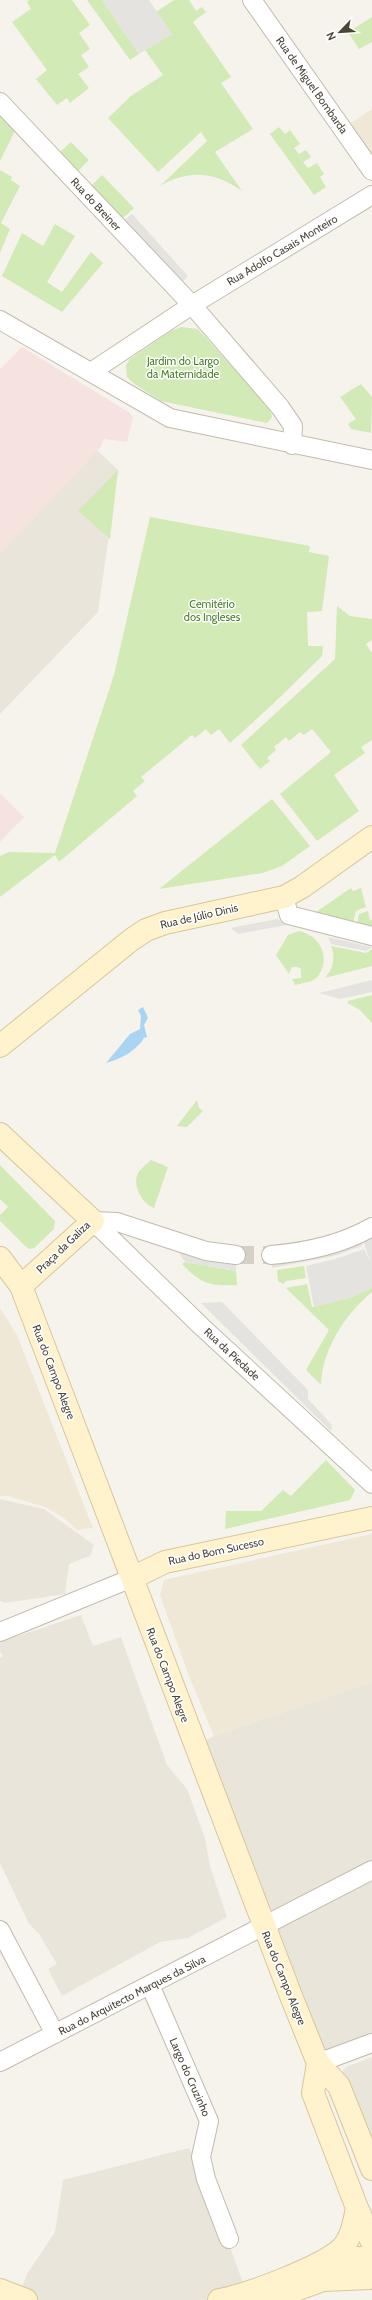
<svg xmlns="http://www.w3.org/2000/svg" width="372" height="2300" viewBox="0 0 372 2300" font-family="Cabin,sans-serif">
  <style>
    .residential { fill: #eae5da }
    .education { fill: #efe8d6 }
    .medical { fill: #f6e3e0 }
    .green { fill: #d2eab5 }
    .parking { fill: #e5e3e0 }
    .water { fill: #a9d4f2 }
    .lines { fill: none; stroke-linecap: round; stroke-linejoin: round }
    .street-tunnel { stroke: #d4d0c8; stroke-width: 18; stroke-dasharray: 18 9; stroke-linecap: butt }
    .street-casing { stroke: #c2bbae; stroke-width: 20 }
    .secondary-casing { stroke: #d6c79b; stroke-width: 24 }
    .street { stroke: #fff; stroke-width: 18 }
    .secondary { stroke: #fff3cd; stroke-width: 22 }
    .labels { text-anchor: middle; stroke-width: 3; stroke-linejoin: round; paint-order: stroke }
    .street-label { font-size: 11px; fill: #4b4439; stroke: #fff }
    .park-label { font-size: 11px; fill: #4a7f2a; stroke: #fff }
  </style>
  <rect width="100%" height="100%" fill="#f6f3ec"/>
  <path class="residential" d="M97,450l21,20 -20,142 -98,102v-162z
    M0,1499l44,10 50,36 -4,11 -21,8 -4,30 -60,9 -5,-2z
    M81,1615l12,31 28,-9 46,128 20,24 18,49 5,29 17,50 -39,21 -28,4 -98,54 -14,-27 9,-5 -18,-30 -10,-10 -29,-61v-205l3,-2 -3,-4v-10z
    M372,1682v361l-54,20 -123,-317 19,-10z
    M372,2057v90l-30,-75 4,-5z
    M189,2148l20,40 40,112h-232l10,-26 28,-42 8,-52z"/>
  <path class="education" d="M372,109v44h-1l-22,-29z
    M0,1308l17,27 76,193 -16,2 -13,-12 -19,-11 -37,-11h-8z
    M372,1534v148l-158,54 -25,-60 -29,-81 4,-15z"/>
  <path class="medical" d="M22,347l108,66 3,5 -6,24 -23,-3 -4,9 -100,106v-185z
    M0,793l24,24 -24,25z"/>
  <path class="green" d="M29,0h43l18,25 -11,8 11,16 -9,6 8,12 -11,7 11,14 -19,15 -3,-5 -10,7 -21,-26 11,-9 -35,-48 19,-13 -4,-7z
    M87,0h15l37,54 -9,6z
    M174,0h15l7,11 6,-4 4,5 -13,10 38,55 -10,6 32,46 -38,23 27,39c-27,-19 -52,-22 -82,-5l47,-45 -6,-9 -43,40 -50,-54 23,-22 32,-21 -18,-25 27,-16 -16,-22z
    M372,17v25l-13,7 -11,-17z
    M0,112l16,17 -16,32z
    M279,127l6,7 5,-4 10,14 -6,4 5,6 7,-4 5,7 -8,5 5,6 9,-5 7,11 -4,3 6,10 -12,8 -44,-61z
    M71,142l18,18 -11,11 -18,-19z
    M0,170l12,7 -1,3 9,6 -19,37 9,6 -10,24z
    M102,175l32,33 -12,11 -31,-33z
    M55,224l20,12 -28,46 15,10 29,-40 12,11 -41,49 -60,-36 20,-43 21,13z
    M181,327l17,2 73,81 1,7 -5,6 -106,-22 -28,-18 -6,-6 -1,-12 4,-6 41,-28z
    M361,384l11,13 -1,36 -20,-4 -3,-5 8,-5 -16,-22z
    M118,470l-8,69 -32,-28z
    M150,517l160,29 -1,6 20,4 -7,55 -15,1 1,34h15l-1,10 -49,48 -43,39 -11,-14 -8,6 -5,-6 -11,9 -3,-3 -51,42 4,4 -12,10 4,5 -78,66 -4,-7 -55,42v-41l9,-4 46,1 59,-178z
    M337,606l13,10 22,3v21l-6,4 6,9v87l-11,7 4,6 -31,22 25,36 -42,30 -37,-47 51,-42 -19,-23 -8,6 -4,-3 -11,9 -3,-4 -12,10 2,3 -9,8 3,3 -10,8 -19,-24 94,-86z
    M272,799l38,47 -28,20 -19,7 -104,16z
    M351,888l2,3 8,-3 5,19 -10,4 -3,12 -40,-9z
    M368,911l2,9h2v8l-15,-4 2,-10z
    M299,931c20,4 33,26 19,45 -4,6 -15,7 -23,9l-3,-6 9,-1v-9l-3,-2h-6l-3,7 -13,-19 12,-20z
    M331,946l35,7 6,-4v17l-47,12c8,-10 11,-20 6,-32z
    M372,995v28l-12,-13 -13,-7 1,-2z
    M197,1100l2,8 4,3 -16,16 -10,-1z
    M151,1160l17,7 -14,41c-12,-4 -22,-22 -16,-35 3,-5 9,-9 13,-13z
    M0,1165l55,56 -1,8 -20,19 -5,1 -4,-3 -25,-25v-6l8,-8 -8,-8z
    M185,1262l51,9 1,14c-28,1 -36,-1 -55,-21z
    M304,1266l2,12 -20,3 -3,3 -5,-3 -1,-11z
    M307,1284l5,23 40,-10 20,-9v4c-27,22 -50,58 -51,93l-15,-15 23,-40 -43,-42z
    M326,1460l29,30 -5,10 -125,29 1,-18h35l22,-21 8,6z"/>
  <path class="parking" d="M102,0h47l23,34 -33,20z
    M132,214l56,62 -8,9 -58,-63z
    M277,919l10,6 -49,9 -7,-6z
    M328,937l44,10 -6,4 -35,-7z
    M372,980v12l-32,7 -21,-6z
    M372,1235v53l-20,9 -38,10 -8,-41 29,-7 29,-10 6,12 -7,-21z
    M361,1241l1,5 -28,10 -62,12v-4l39,-6z
    M179,1253l57,10v8l-51,-9z
    M222,1302l86,88v9l24,26 -1,6 -130,-128z"/>
  <path class="water" d="M143,1007l5,11 -4,7 3,12 -3,1c-8,13 -23,21 -38,25l24,-29 10,-5 1,-13 -3,-6z"/>
  <g class="lines">
    <path class="street-tunnel" d="M236,1255h35"/>
    <defs>
      <path id="street" d="M252,0l120,171
        M0,102l192,203 88,102 13,19 -1,19
        M0,320l170,98 202,42
        M91,372l101,-67 180,-110
        M284,897l5,18 83,21
        M93,1221l109,106 170,157
        M93,1221l24,1 89,29 30,4
        M271,1255c36,-3 70,-10 101,-28
        M0,1632l132,-54
        M0,1930l55,104
        M150,1985l59,136 -8,36 5,22 23,60
        M0,2062l372,-192
        M318,2063l54,-20"/>
      <path id="secondary" d="M0,1046l131,-106 15,-10 19,-7 119,-26 18,-10 70,-50
        M0,1134l93,87 -72,65
        M0,1258l21,28 270,710 27,67 21,23 33,83
        M132,1578l33,-16 207,-44
        M318,2063l-5,30 44,115 15,34
        M329,2258h43
        M0,2290l26,10
        M219,2300c26,-4 105,-34 123,-52 10,-11 12,-26 15,-40
        M268,2300l55,-20 46,-2"/>
    </defs>
    <use href="#street" class="street-casing"/>
    <use href="#secondary" class="secondary-casing"/>
    <use href="#street" class="street"/>
    <use href="#secondary" class="secondary"/>
  </g>
  <g class="labels">
    <g class="street-label">
      <text transform="translate(312 85) rotate(55)" y="4">Rua de Miguel Bombarda</text>
      <text transform="translate(96 204) rotate(47)" y="4">Rua do Breiner</text>
      <text transform="translate(282 250) rotate(-31)" y="4">Rua Adolfo Casais Monteiro</text>
      <text transform="translate(199 916) rotate(-13)" y="4">Rua de Júlio Dinis</text>
      <text transform="translate(63 1247) rotate(-44)" y="4">Praça da Galiza</text>
      <text transform="translate(232 1354) rotate(43)" y="4">Rua da Piedade</text>
      <text transform="translate(54 1372) rotate(69)" y="4">Rua do Campo Alegre</text>
      <text transform="translate(216 1551) rotate(-12)" y="4">Rua do Bom Sucesso</text>
      <text transform="translate(168 1675) rotate(69)" y="4">Rua do Campo Alegre</text>
      <text transform="translate(284 1978) rotate(68)" y="4">Rua do Campo Alegre</text>
      <text transform="translate(132 1995) rotate(-27)" y="4">Rua do Arquitecto Marques da Silva</text>
      <text transform="translate(190 2077) rotate(66)" y="4">Largo do Cruzinho</text>
    </g>
    <g class="park-label">
      <text x="183" y="365">Jardim do Largo<tspan x="183" dy="13">da Maternidade</tspan></text>
      <text x="212" y="608">Cemitério<tspan x="212" dy="13">dos Ingleses</tspan></text>
    </g>
  </g>
  <g transform="translate(340 32) rotate(245)" stroke="#ffffff" stroke-width="3" paint-order="stroke">
  <path d="M0-3L7 15L0 10L-7 15Z" fill="#4b4439"/>
  <text y="-6" font-size="11" font-weight="bold" text-anchor="middle" fill="#4b4439">N</text>
  </g>
</svg>
